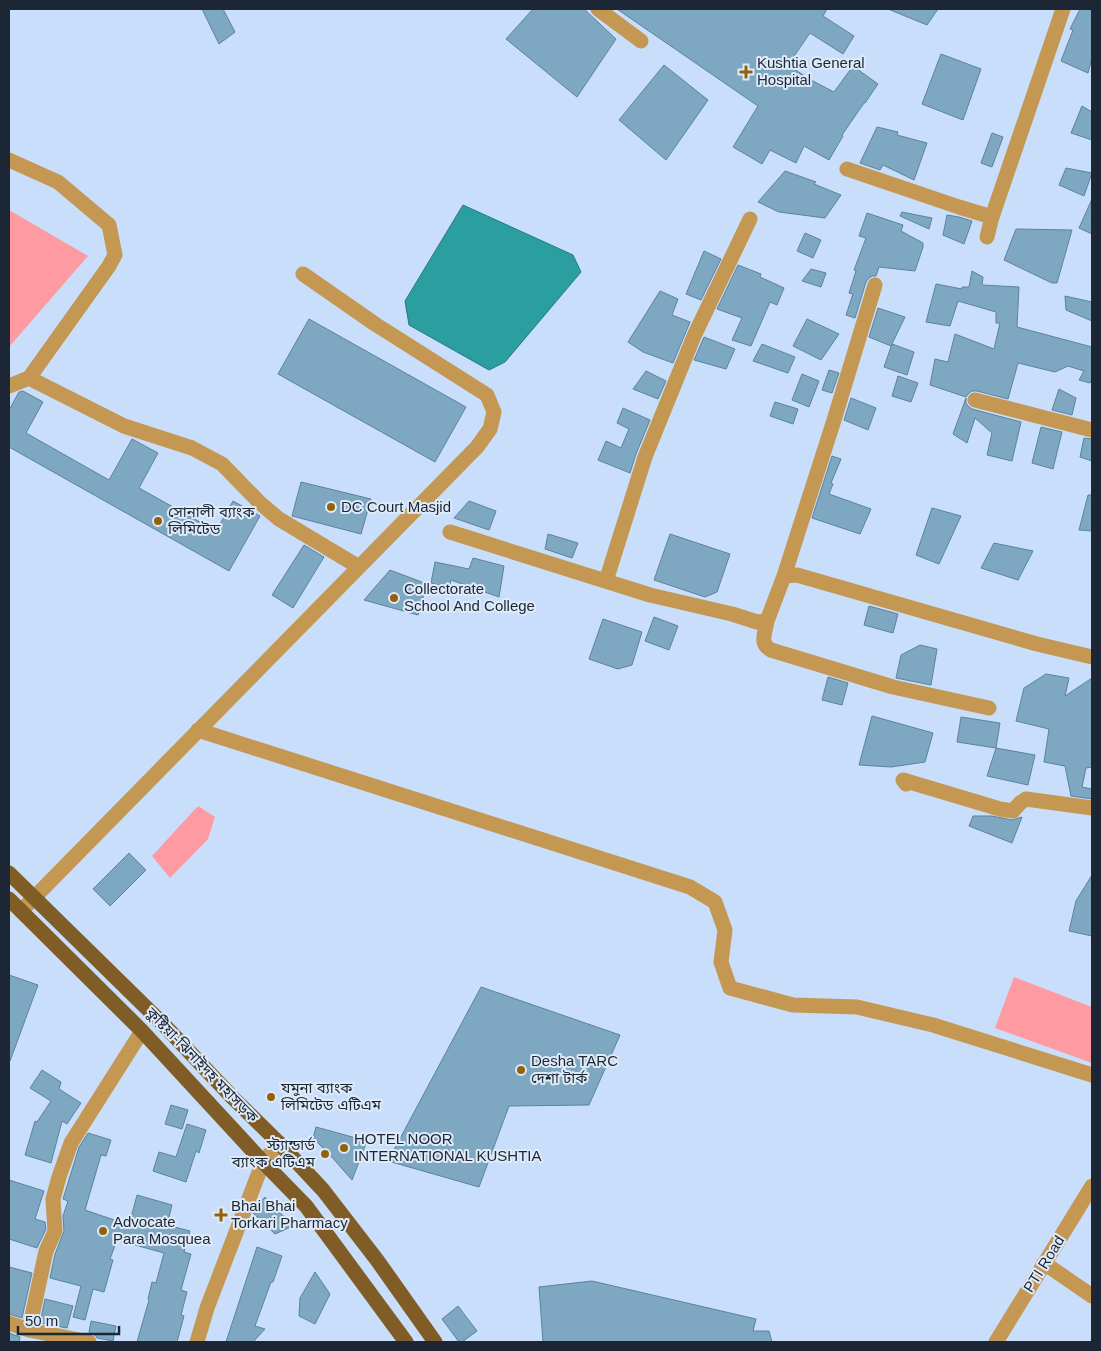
<svg xmlns="http://www.w3.org/2000/svg" width="1101" height="1351" viewBox="0 0 1101 1351" font-family="Arial,'Noto Sans Bengali',sans-serif">
  <style>
    .green { fill: #fe9aa1 }
    .water { fill: #2b9e9f; stroke: #267a7f }
    .building { fill: #7ea7c1; stroke: #5b839c }
    .lines { fill: none; stroke-linecap: round; stroke-linejoin: round }
    .minor { stroke: #c49753; stroke-width: 15 }
    .trunk { stroke: #805d26; stroke-width: 15 }
    .poi-dot { fill: #90620d; stroke: #dfeaf9; stroke-width: 2 }
    .labels { text-anchor: middle; stroke-width: 4; stroke-linejoin: round; paint-order: stroke }
    .poi-label { font-size: 15px; fill: #1c2634; stroke: #dfeaf9; text-anchor: start }
    .street-label { font-size: 15px; fill: #1c2634; stroke: #dfeaf9 }
  </style>
  <rect width="100%" height="100%" fill="#c8defb"/>
  <path class="green" d="M9,210l79,46 -79,91z
    M198,806l17,11 -7,22 -38,39 -18,-22z
    M1014,977l78,30v56l-97,-35z"/>
  <path class="water" d="M463,205l110,50 8,17 -76,90 -16,8 -80,-45 -4,-24z"/>
  <path class="building" d="M202,9h21l12,23 -16,12z
    M533,9h51l32,30 -39,58 -71,-58z
    M617,9h210l-4,7 31,20 -11,18 -33,-21 -22,32 23,15 23,12 19,-26 25,18 -13,19h-1l-22,32 1,1 -14,24 -25,-14 -8,17 -26,-13 -8,14 -29,-17 25,-41z
    M888,9h50l-11,16z
    M1080,9h12v49l-4,15 -27,-12 12,-31 -3,-1z
    M941,54l40,15 -18,51 -41,-16z
    M664,65l44,35 -42,60 -47,-40z
    M1082,106l10,6v28l-21,-7z
    M877,127l21,5 -1,3 30,8 -13,37 -31,-15 -3,5 -20,-7z
    M992,133l11,4 -11,30 -11,-4z
    M1066,168l26,5 -8,23 -25,-11z
    M785,171l31,11 -2,2 27,11 -16,23 -46,-6 -21,-10z
    M1092,199v35l-13,-6z
    M902,212l30,6 -3,11 -29,-13z
    M867,213l36,12 -2,6 22,12v4l-8,24 -36,-4 -3,9h-4l-4,3 -2,3 -11,36 -9,-3 7,-21 -4,-1 7,-22 -2,-1 12,-32 -7,-2z
    M947,215l12,2 13,4 -8,23 -21,-9z
    M1016,229l56,1 -15,53h-5l-48,-23z
    M805,233l16,7 -8,18 -16,-7z
    M704,251l17,8 -20,41 -15,-6z
    M738,265l23,9 -1,3 24,11 -7,17 -7,-3 -19,44 -19,-6 10,-22 -25,-9z
    M811,269l15,4 -5,14 -19,-6z
    M972,271l11,6 -1,8 37,2 -2,40 75,20v31l-2,5 -11,-3 5,-9 -16,-5 -13,6 -37,-9 -10,36 -31,-8h-5l-3,2 -3,4 -36,-12 5,-26 13,3 7,-28 39,15 6,-26h-4v-11l-38,-11 -8,25 -24,-4 10,-38 26,5v-2h7z
    M660,291l18,8 -6,16 18,7 -17,41 -30,-11 -15,-10z
    M1065,296l27,6v19l-26,-11z
    M878,308l27,9 -14,29 -22,-9z
    M309,319l157,88 -31,55 -157,-88z
    M807,319l32,15 -18,26 -28,-14z
    M704,337l31,12 -9,20 -32,-9z
    M762,344l33,13 -7,16 -35,-12z
    M892,344l22,8 -7,23 -23,-8z
    M829,370l10,3 -7,20 -10,-3z
    M646,371l20,10 -8,18 -25,-10z
    M802,374l17,7 -10,26 -17,-7z
    M898,376l20,7 -7,19 -19,-6z
    M1059,389l17,9 -4,17 -20,-5z
    M23,391l20,11 -17,31 83,47 23,-41 26,14 -19,35 77,43 17,-30 27,15 -31,55 -220,-124v-37l10,-18z
    M851,398l25,10 -8,22 -24,-10z
    M966,398v5l2,3 4,3 49,13 -9,39 -25,-6 5,-22 -17,-15 -8,25 -14,-9z
    M775,402l23,7 -5,15 -23,-8z
    M623,408l27,12 -14,34 -6,19 -32,-13 8,-19 15,7 8,-19 -12,-6z
    M1041,427l21,5 -9,37 -21,-6z
    M1084,438l8,1v22l-12,-4z
    M832,456l9,3 -10,24 2,1 -4,10 42,15 -11,25 -48,-16z
    M301,482l70,17 -10,35 -69,-18z
    M1088,495h4v36l-13,-1z
    M469,501l27,10 -7,19 -35,-12z
    M932,508l29,8 -22,48 -23,-9z
    M548,534l30,9 -6,15 -27,-9z
    M670,534l60,20 -13,38 -12,5 -51,-17z
    M994,543l39,8 -15,29 -37,-12z
    M304,545l20,12 -31,51 -21,-13z
    M473,558l31,8 -5,31 -48,-17 -2,8 -18,-5 4,-21 34,7z
    M390,570l37,14 -9,31 -54,-15z
    M869,606l29,8 -5,19 -29,-8z
    M654,617l24,9 -9,24 -24,-9z
    M603,619l39,13 -10,33 -14,4 -29,-10z
    M920,645l17,4 -6,36 -35,-7 5,-23z
    M1046,674l23,4 -4,18 27,-18v89l-6,1 -4,19 10,2v10l-21,-3 -6,-30 -21,-4 5,-33 -33,-8 8,-33z
    M828,677l20,6 -6,22 -20,-5z
    M872,716l61,17 -8,29 -34,5 -32,-2z
    M961,717l39,6 -4,25 -39,-6z
    M996,748l39,7 -7,30 -41,-9z
    M973,816h19l20,4 10,-3 -10,26 -43,-17z
    M129,853l17,17 -36,36 -17,-17z
    M1092,875v61l-23,-5 7,-30z
    M9,975l29,10 -28,76h-1z
    M481,987l139,48 -31,70 -80,1 -30,81 -91,-26z
    M42,1070l19,12 -2,7 22,14 -14,21 -5,-3 -11,42 -26,-8 10,-34 2,1 14,-21 -21,-13z
    M171,1105l17,5 -6,19 -17,-5z
    M187,1124l19,6 -7,23 -3,-2 -10,31 -33,-11 6,-19 17,5z
    M316,1127l51,14 -15,39 -22,-25 -17,-17z
    M88,1133l23,7 -5,16 -5,-1 -16,55 44,15 8,-30 35,10 -5,20 23,6 -6,21 7,2 -10,36 6,2 -6,23 3,1 -7,26h-40l12,-42 -1,-1 4,-17 4,1 8,-30 -47,-13 -7,19 3,1 -9,32 -11,-3 -8,31 -12,-3 8,-31 -31,-8 5,-24 9,-23 -1,-15 5,-15 -5,-2 16,-52z
    M9,1180l35,11 -9,28 10,3 1,7 -9,19 -28,-9z
    M265,1197l28,29 -18,8 -22,-21 3,-7z
    M257,1247l25,9 -9,26h-2l-16,44 10,3 -12,13h-27z
    M9,1267l23,6 -10,45 -13,-4z
    M315,1272l15,22 -15,30 -16,-8 1,-18z
    M592,1281l164,38 -3,12h16l3,11h-229l-4,-55z
    M45,1299l28,7 -6,22 -27,-5z
    M458,1306l19,25 -15,11h-3l-17,-23z
    M91,1321l25,5 -3,15 -16,-3 -2,-3 -6,-3z
    M9,1333l11,4 -1,5h-10z"/>
  <g class="lines">
    <path class="minor" d="M598,9l43,32
      M9,160l49,22 51,43 6,30 -6,11 -80,112 -20,8
      M847,169l112,38 33,10
      M987,237l5,-20 71,-208
      M29,378l95,48 68,22 30,16 38,39 19,16 80,48
      M975,400l117,30
      M450,532l200,63 82,19 25,8 10,-1 17,-45 13,-1 240,69 55,13
      M784,576l51,-159 40,-132
      M606,581l39,-124 49,-121 56,-117
      M767,621c-2,13 -8,22 4,29l122,37 96,21
      M198,730l492,157 25,15 10,28 -4,32 9,26 63,17 64,2 76,18 159,50
      M906,784l-3,-4 97,29 13,2 7,-8 6,-4 66,9
      M21,911l456,-464 13,-18 4,-17 -7,-17 -112,-71 -72,-50
      M1044,1263l48,33
      M9,1323l20,7 60,12
      M29,1330l17,-79 9,-20 -2,-32 6,-22 12,-34 71,-112
      M197,1342l10,-34 56,-146 16,-19
      M996,1342l96,-156"/>
    <path class="trunk" d="M9,873l155,152 69,73 46,45 44,47 54,70 58,82
      M9,899l133,132 121,131 43,44 100,136"/>
  </g>
  <g class="poi-dot">
    <path d="M743.5 64.5h5v5h5v5h-5v5h-5v-5h-5v-5h5z"/>
    <circle cx="331" cy="507" r="5"/>
    <circle cx="158" cy="521" r="5"/>
    <circle cx="394" cy="598" r="5"/>
    <circle cx="521" cy="1070" r="5"/>
    <circle cx="271" cy="1097" r="5"/>
    <circle cx="344" cy="1148" r="5"/>
    <circle cx="325" cy="1154" r="5"/>
    <path d="M218.5 1207.5h5v5h5v5h-5v5h-5v-5h-5v-5h5z"/>
    <circle cx="103" cy="1231" r="5"/>
  </g>
  <g class="labels">
    <g class="poi-label">
      <text x="757" y="68">Kushtia General<tspan x="757" dy="17">Hospital</tspan></text>
      <text x="341" y="512">DC Court Masjid</text>
      <text x="168" y="517">সোনালী ব্যাংক<tspan x="168" dy="17">লিমিটেড</tspan></text>
      <text x="404" y="594">Collectorate<tspan x="404" dy="17">School And College</tspan></text>
      <text x="531" y="1066">Desha TARC<tspan x="531" dy="17">দেশা টার্ক</tspan></text>
      <text x="281" y="1093">যমুনা ব্যাংক<tspan x="281" dy="17">লিমিটেড এটিএম</tspan></text>
      <text x="354" y="1144">HOTEL NOOR<tspan x="354" dy="17">INTERNATIONAL KUSHTIA</tspan></text>
      <text x="315" y="1150" text-anchor="end">স্ট্যান্ডার্ড<tspan x="315" dy="17">ব্যাংক এটিএম</tspan></text>
      <text x="231" y="1211">Bhai Bhai<tspan x="231" dy="17">Torkari Pharmacy</tspan></text>
      <text x="113" y="1227">Advocate<tspan x="113" dy="17">Para Mosquea</tspan></text>
    </g>
    <g class="street-label">
      <text transform="translate(202 1065) rotate(46)" y="5">কুষ্টিয়া-ঝিনাইদহ মহাসড়ক</text>
      <text transform="translate(1044 1264) rotate(-58)" y="5">PTI Road</text>
    </g>
  </g>
  <rect width="1101" height="1351" fill="none" stroke="#1c2634" stroke-width="20"/>
  <path d="M18 1326v8h101v-8" fill="none" stroke="#1c2634" stroke-width="2.5"/>
  <text x="25" y="1326" font-size="15" fill="#1c2634" stroke="#dfeaf9" stroke-width="4" paint-order="stroke">50 m</text>
</svg>
